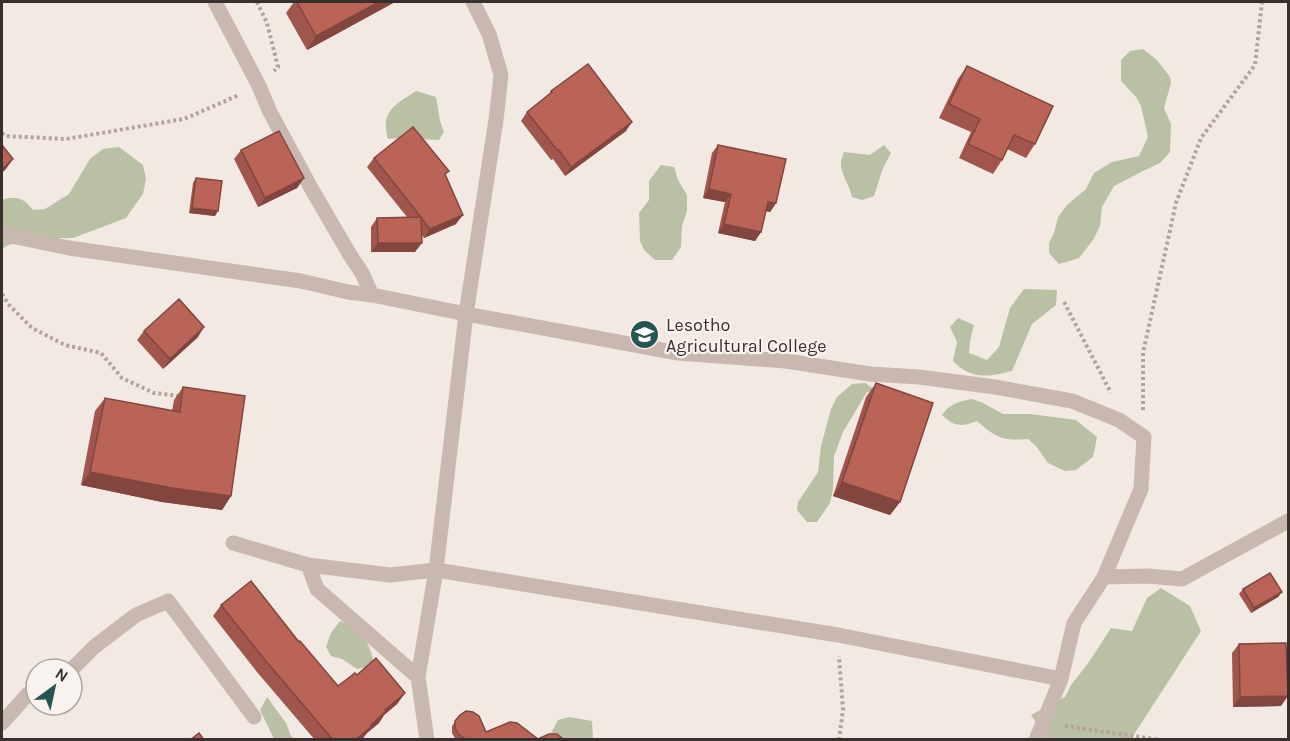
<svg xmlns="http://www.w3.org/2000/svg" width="1290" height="741" viewBox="0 0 1290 741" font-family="Karla,sans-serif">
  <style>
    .green { fill: #b9c0a3 }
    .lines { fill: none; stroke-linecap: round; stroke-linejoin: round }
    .path { stroke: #b5a299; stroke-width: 4; stroke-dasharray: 3 3; stroke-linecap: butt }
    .service { stroke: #c9b8af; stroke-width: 15 }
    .minor { stroke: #c9b8af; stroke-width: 15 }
    .wall { fill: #a0564c }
    .shaded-wall { fill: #82463e }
    .building { fill: #ba6458; stroke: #82463e; stroke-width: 1.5 }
    .labels { text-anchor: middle; stroke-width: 4.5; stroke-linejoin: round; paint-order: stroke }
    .poi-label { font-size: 18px; fill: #392f2c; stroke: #f9f3ef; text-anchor: start }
  </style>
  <rect width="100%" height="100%" fill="#f2e9e2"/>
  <path class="green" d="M1143,49l14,11 13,17 1,6 -7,25 7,16 -1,28 -10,11 -17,8 -29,15 -12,21 -2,19 -7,14 -14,18 -20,6 -10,-11v-10l5,-10 4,-16 9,-12 19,-16 8,-16 18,-11 27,-6 9,-19 -7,-31 -5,-9 -15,-16v-21l9,-9z
    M416,91l20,6 4,24 4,11 -5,8 -39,-2 -12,1c-8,-28 7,-34 28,-48z
    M884,145l7,8 -8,15 -9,28 -12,4 -10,-3c-2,-11 -12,-24 -11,-35 0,-3 2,-6 3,-10l26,3z
    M119,147l24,18 3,14 -3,15 -17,24 -53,20h-30l-24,4 -13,4 -4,4v-50c14,-5 22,-2 31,10l12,-1 24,-15 21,-35 13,-10z
    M661,165l13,2 4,13 9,15v16l-5,15 -1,21 -9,13h-17l-11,-10 -4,-9 -1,-28 10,-13v-19z
    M1024,289l33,1 -1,15 -24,19 -20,47c-23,6 -41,9 -59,-10l4,-19 -7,-15 8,-9 16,7 -4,16 -1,12 18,7 12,-13 11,-39z
    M865,383l12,8 -10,1 -24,40 -9,24 -1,33 -3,14 -13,19h-10l-10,-12 1,-8 20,-30 3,-26 10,-37 6,-12 15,-13z
    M972,399l11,4 20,11h28l45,6 21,17 -4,20 -17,13 -11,1 -17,-8 -12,-17 -8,-7c-27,2 -31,-1 -51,-18 -16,6 -22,6 -35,-6 9,-12 16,-13 30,-16z
    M1161,588l29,18 11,25 -70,108h-84l-16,-24 34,-18 6,-12 18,-23 22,-34 21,3 15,-33z
    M340,621c21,9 31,21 34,44l-17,4 -15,-10 -11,-3 -5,-9 5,-14z
    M267,697l19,26 5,13 4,3h-21l-14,-29z
    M569,717l23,4 1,18h-36l-7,-4 8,-15z"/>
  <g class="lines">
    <path class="path" d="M257,2l10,21 11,44 -4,4
      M2,133l3,3 61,3 118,-20 55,-24
      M2,294l6,10 24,24 33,17 36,8 21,25 32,15 27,3
      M1064,302l47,91
      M1143,410v-57l33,-150 25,-65 54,-73 7,-63
      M1065,726l96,14
      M839,740l4,-30 -4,-54"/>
    <path class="service" d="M72,669l22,-22 42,-32 32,-14 86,116
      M2,723l26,-29 8,-4"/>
    <path class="minor" d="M215,2l44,84 11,26 41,76 39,67 12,18 10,22 94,19 212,39 108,8 84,13 49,3 76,10 77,14 47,19 25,17 -3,52 -37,88 -30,46 -13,56 -25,61
      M2,234l67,14 232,33 47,11 24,3
      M233,543l75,22 9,24 101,88
      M308,565l82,10 46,-5 402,65 223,44
      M1104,577l43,-1 35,3 106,-58
      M427,740l-9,-63 18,-107 30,-256 30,-194 5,-45 -12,-41 -16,-32"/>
  </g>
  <path class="wall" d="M294,2h101l-88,48 -21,-37z
    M967,66l68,78 -9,14 -19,-9 -5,11 -9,14 -34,-16 12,-26 -32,-14 19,-39z
    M551,91l75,40 -61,45 -12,-17 -2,1 -30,-39 6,-9 21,-16z
    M718,145l58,58 -6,9 -4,-1 -5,21 -6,9 -37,-8 7,-31 -22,-4 9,-45z
    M241,150l63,28 -7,10 -39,19 -24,-48z
    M374,158l72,18 10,48 -32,14 -2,-3 -7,17h-44v-25l6,-9 30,-1 -40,-50z
    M196,178l19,38 -26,-3 4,-30z
    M144,331l54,6 -35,32 -26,-29z
    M876,383l24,119 -10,13 -57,-19 33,-99z
    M183,387l48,109 -9,14 -60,-8 -81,-17 14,-74 10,-13 67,13 2,-11z
    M1243,589l39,3 -4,5 -27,16 -12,-19z
    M221,605l78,37 39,44 19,-11 48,18 -8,11 -13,11 -5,8 -12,10 -6,7h-46l-58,-68 -44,-56z
    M1239,644l42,62 -48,1 -1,-54z
    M460,715l26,17 52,7 26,1h-108l-4,-7v-7z"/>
  <path class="shaded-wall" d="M379,2h16l-88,48 9,-14z
    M632,122l-6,9 -61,45 6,-9z
    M13,159l-7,10 -4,4v-4z
    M304,178l-7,10 -39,19 7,-9z
    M709,189l22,5 -6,8 -22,-4z
    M768,202l8,1 -6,9 -8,-2z
    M192,208l26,3 -3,5 -26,-3z
    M463,215l-7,9 -32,14 6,-9z
    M724,224l37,8 -6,9 -37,-8z
    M378,243h44l-7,9h-44z
    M204,327l-6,10 -35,32 7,-10z
    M90,472l141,24 -9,14 -60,-8 -81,-17z
    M842,482l58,20 -10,13 -57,-19z
    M1282,592l-4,5 -27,16 3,-5z
    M405,693l-8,11 -13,11 -5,8 -12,10 -3,4 -3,3h-6l30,-30z
    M1288,696l-7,10 -48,1 7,-10z"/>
  <path class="building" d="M297,2h82l-63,34z
    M588,64l44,58 -61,45 -12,-17 -1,1 -31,-39 25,-20 -1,-1z
    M967,66l86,40 -18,38 -21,-9 -12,25 -34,-16 12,-25 -31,-15z
    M413,127l36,44 -4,3 18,41 -33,14 -9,-11 1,25h-44l-1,-25 44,-1 -47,-59z
    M279,131l25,47 -39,20 -24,-48z
    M2,145l11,14 -11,10z
    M718,145l68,14 -10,44 -8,-1 -7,30 -37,-8 7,-30 -22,-5z
    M196,178l26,3 -4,30 -26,-3z
    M179,299l25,28 -34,32 -26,-28z
    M876,383l57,20 -33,99 -58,-20z
    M183,387l62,9 -14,100 -59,-8 -82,-16 15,-74 75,14z
    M1270,573l12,19 -28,16 -11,-19z
    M251,581l48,61 1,-1 38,45 17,-13 2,2 19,-17 29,35 -20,17 1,1 -15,14 1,1 -17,14h-22l-68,-80 -44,-55z
    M1286,643l2,53 -48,1 -1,-53z
    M466,711l7,1 6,4 7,16 24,-10 7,1 21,16 11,-5h8l7,6h-97l-9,-6 -3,-6v-7l5,-6z
    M199,733l5,7h-14z"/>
  <defs>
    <symbol id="university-disc" viewBox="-11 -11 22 22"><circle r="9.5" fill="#265654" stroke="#f9f3ef"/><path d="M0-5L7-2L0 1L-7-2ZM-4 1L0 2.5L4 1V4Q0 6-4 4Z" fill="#fff"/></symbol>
  </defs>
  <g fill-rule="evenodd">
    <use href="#university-disc" x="628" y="318" width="33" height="33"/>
  </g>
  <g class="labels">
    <g class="poi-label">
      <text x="666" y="331">Lesotho<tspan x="666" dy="21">Agricultural College</tspan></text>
    </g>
  </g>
  <rect width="1290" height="741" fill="none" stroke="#392f2c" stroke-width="6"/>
  <g transform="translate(54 687) rotate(33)"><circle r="28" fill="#f9f3ef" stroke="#aca5a1" stroke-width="1.5"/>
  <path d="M0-4.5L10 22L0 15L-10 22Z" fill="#265654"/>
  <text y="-9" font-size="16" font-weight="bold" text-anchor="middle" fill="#392f2c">N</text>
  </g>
</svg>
